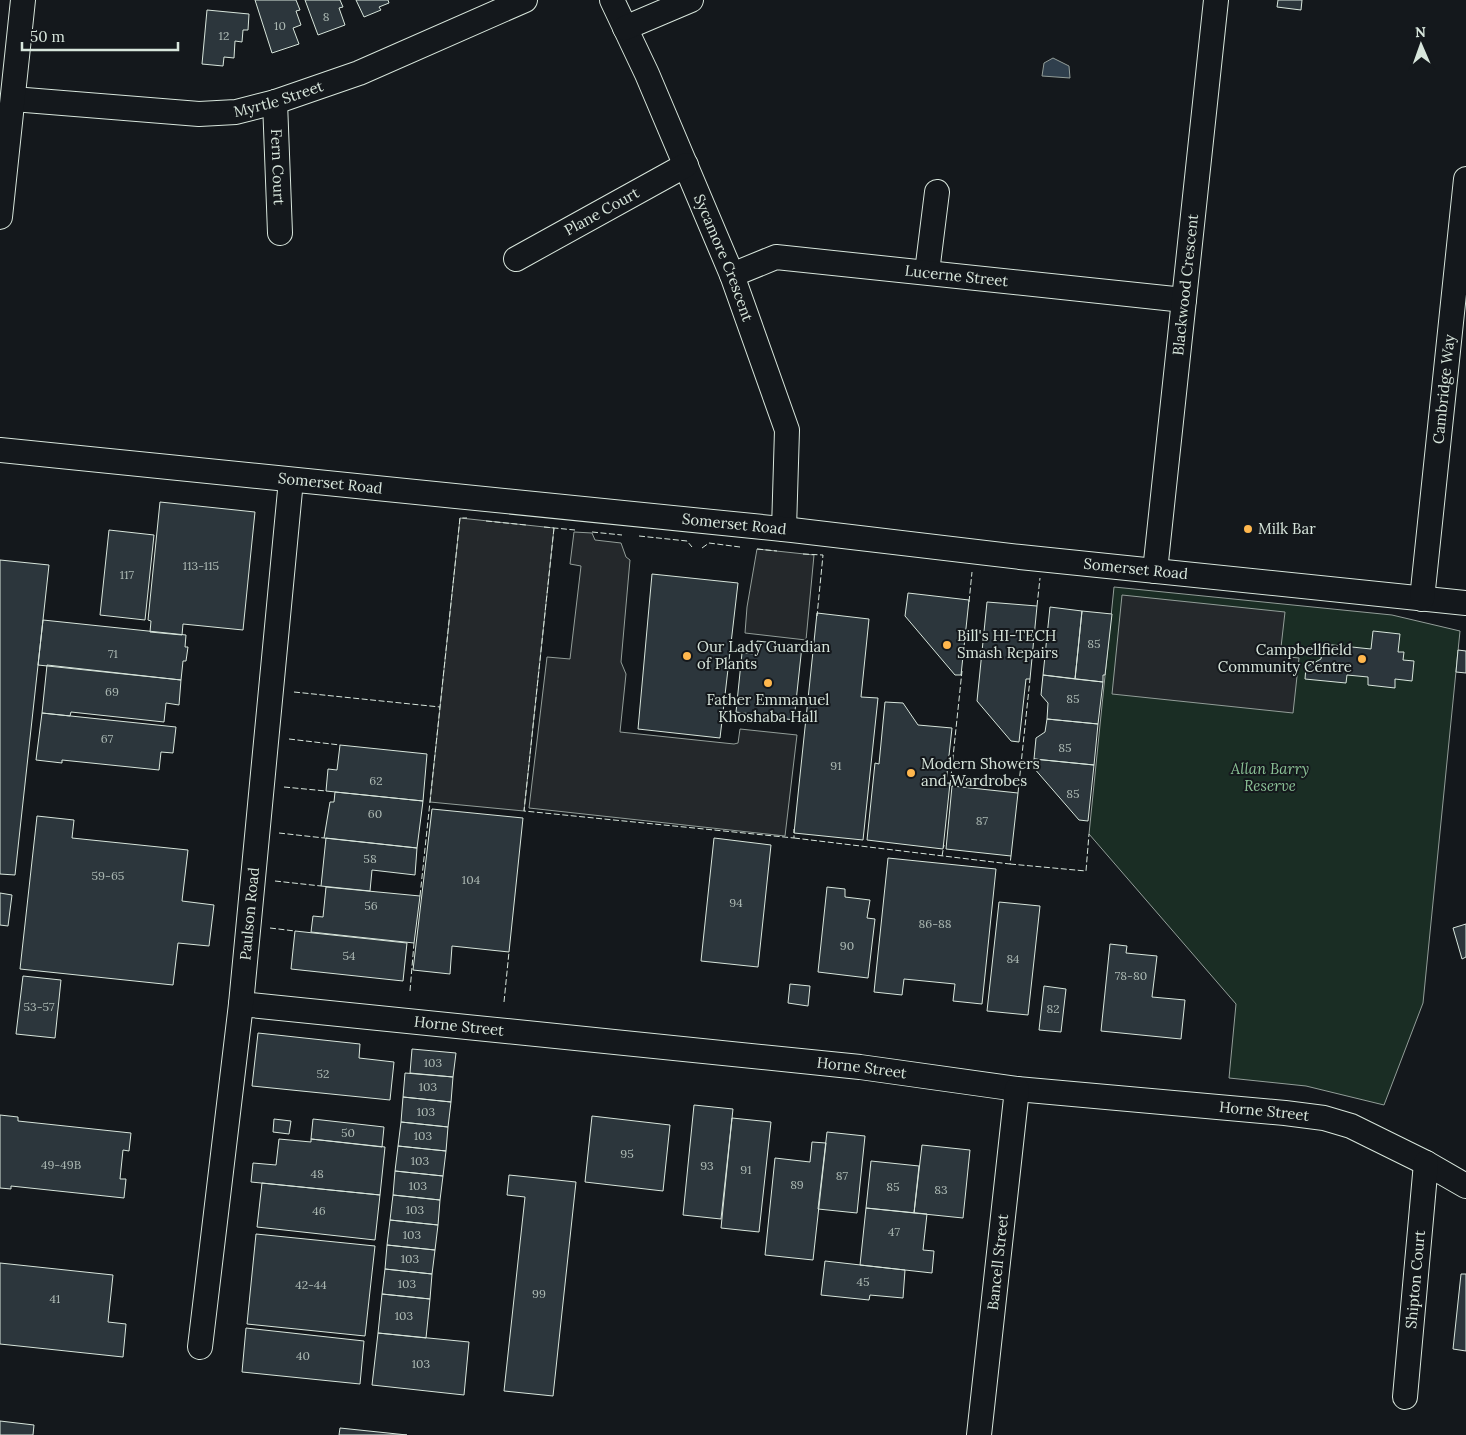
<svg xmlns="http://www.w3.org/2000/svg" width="1466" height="1435" viewBox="0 0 1466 1435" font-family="Lora,serif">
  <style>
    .green { fill: #1a2d24; stroke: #939e99 }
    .parking { fill: #24282b; stroke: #939e99 }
    .water { fill: #2f3f4d; stroke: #939e99 }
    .building { fill: #2c363c; stroke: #d8e6dc }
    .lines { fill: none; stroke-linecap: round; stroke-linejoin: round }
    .minor-casing { stroke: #d8e6dc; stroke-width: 26 }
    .minor { stroke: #14181c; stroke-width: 24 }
    .fence { stroke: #d8e6dc; stroke-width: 1; stroke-dasharray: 6 2.5; stroke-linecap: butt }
    .poi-dot { fill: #ffb74d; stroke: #14181c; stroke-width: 2 }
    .labels { text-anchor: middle; stroke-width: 4; stroke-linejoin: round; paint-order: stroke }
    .number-label { font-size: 12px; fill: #adbab4 }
    .street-label { font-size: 15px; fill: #d8e6dc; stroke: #14181c }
    .poi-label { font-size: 15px; fill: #d8e6dc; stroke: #14181c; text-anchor: start }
    .park-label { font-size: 15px; font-style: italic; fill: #8ac095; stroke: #14181c }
  </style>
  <rect width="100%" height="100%" fill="#14181c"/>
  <path class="green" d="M1114,587l278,28 68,16 -37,372 -39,102 -78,-19 -77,-8 7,-74 -147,-170z"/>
  <path class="parking" d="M460,518l94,10 -30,283 -94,-9z
    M574,532l18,1 3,7 26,3 5,14 4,3 -9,102 5,12 -6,58 114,12 4,-1 2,-14 57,6 -12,101 -256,-28 18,-151 23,2 11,-93 -11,-2z
    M757,549l57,6 -8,85 -61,-7 2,-26z
    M1122,595l163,17 -5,44 19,2 -6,55 -181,-19z"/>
  <path class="water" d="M1053,58l16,8 1,12 -28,-2 2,-13z"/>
  <path class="building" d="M255,0h41l4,10 -4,1 5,14 -8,3 6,16 -27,9z
    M305,0h35l3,7 -4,1 6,17 -27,10z
    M356,0h32l1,3 -10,4 2,3 -17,7z
    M1278,0h24l-1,10 -24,-3z
    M207,10l42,4 -1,16h-5l-1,12 -7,-1 -1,17 -10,-1 -1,9 -21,-2z
    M160,502l95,10 -12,118 -60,-6 -1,11 -32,-3 1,-11 -3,-1z
    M109,530l45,5 -9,85 -45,-5z
    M0,560l49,5 -34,310 -15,-1z
    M652,574l86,9 -18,155 -82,-9z
    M908,593l61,7 -8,75h-6l-50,-59z
    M987,602l50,4 -7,73h-4l-7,63 -8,-1 -34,-40z
    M1050,607l32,4 -7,68 -32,-4z
    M1082,611l30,3 -7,61h-2v7l-28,-3z
    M817,613l52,6 -8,78 17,1 -15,142 -69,-7z
    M43,620l143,15 -1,12h3l-2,14h-3l-2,19 -143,-15z
    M1373,631l27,3 -2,18h6l-1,8 11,1 -2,20 -17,-2v9l-27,-3v-8l-21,-2 -1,8 -41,-4 1,-12 15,-8 2,-15 48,5z
    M757,641l45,5 -8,74 -58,-8 6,-59 14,1z
    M1458,650l8,1v22l-10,-1z
    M47,665l134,15 -2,25 -13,-2 -2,19 -93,-10 -1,4 -28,-3z
    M1043,675l60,7 -5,42 -51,-5 1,-16 -7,-8z
    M885,702l18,1 15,22 34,3 -6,55h4l-7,66 -76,-9 8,-77 4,1z
    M42,713l134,14 -3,26 -12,-1 -2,18 -97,-10v3l-26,-3z
    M1047,719l51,5 -4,41 -60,-6 2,-21 9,-6z
    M340,745l87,9 -4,47 -97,-10 2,-22 9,1z
    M1034,759l60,6 -6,56 -9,-1 -46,-53z
    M952,786l66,7 -7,63 -65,-7z
    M335,792l88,9 -6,47 -93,-10 6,-36h4z
    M432,809l91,9 -14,134 -57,-6 -2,28 -37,-4z
    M37,816l37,4 -2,18 116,12 -6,51 32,4 -5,41 -31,-3 -5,42 -153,-16z
    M326,838l91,10 -2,27 -43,-5 -2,21 -49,-5z
    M714,838l57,7 -13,122 -57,-6z
    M888,858l108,11 -14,135 -29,-3 2,-17 -51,-5 -2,16 -28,-3z
    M326,887l94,9 -6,47 -103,-11 2,-16 10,1z
    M827,887l18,2v8l25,3 -3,18 8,1 -7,59 -50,-6z
    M0,893l12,2 -4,31 -8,-1z
    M999,902l41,4 -12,109 -41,-4z
    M1466,924v33l-4,2 -9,-31z
    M295,931l112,12 -4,38 -112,-12z
    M1110,944l17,2 -1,7 31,3 -5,41 33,3 -4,39 -80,-8z
    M23,976l38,4 -6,58 -39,-4z
    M790,984l20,2 -2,20 -20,-3z
    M1044,986l22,3 -5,43 -22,-2z
    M258,1033l102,11 -1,14 35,4 -4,38 -138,-14z
    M412,1049l44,4 -3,24 -43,-4z
    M405,1073l48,4 -2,25 -48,-5z
    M403,1097l48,5 -3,25 -47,-5z
    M694,1105l39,4 -12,110 -38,-4z
    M0,1115l18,2v4l113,12 -2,18 -6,-1 -3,29h6l-2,19 -113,-12v3l-11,-1z
    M592,1116l78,9 -7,66 -78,-9z
    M732,1118l39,4 -12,110 -38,-4z
    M274,1119l17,2 -2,13 -16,-2z
    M313,1119l71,8 -2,20 -71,-8z
    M401,1122l47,5 -2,24 -48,-5z
    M827,1132l38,4 -8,77 -39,-4z
    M279,1139l32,3v-3l74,8 -5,48 -129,-13 2,-19 23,2z
    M812,1142l14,1 -13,117 -48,-5 10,-97 35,4z
    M922,1145l48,5 -7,68 -49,-5z
    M398,1146l48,5 -3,25 -48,-5z
    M871,1161l48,5 -5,47 -48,-5z
    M395,1171l48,5 -3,24 -47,-5z
    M509,1175l67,7 -23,214 -49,-5 21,-194 -18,-2z
    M262,1183l118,12 -5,45 -118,-13z
    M393,1195l47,5 -2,25 -48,-5z
    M866,1208l61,6 -4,36 11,1 -2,22 -72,-8z
    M390,1220l48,5 -3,25 -48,-5z
    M256,1234l119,12 -10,90 -118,-12z
    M387,1245l48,5 -3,24 -47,-5z
    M825,1261l80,9 -2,28 -33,-3 -1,5 -48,-5z
    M0,1263l113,12 -5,47 18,2 -3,33 -123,-13z
    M385,1269l47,5 -2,25 -48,-5z
    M1461,1274h5v77l-13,-2z
    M382,1294l48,5 -4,39 -48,-5z
    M246,1328l118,13 -4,43 -118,-12z
    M378,1333l91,9 -5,53 -92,-10z
    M0,1421l34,4 -1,10h-33z
    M340,1428l67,7h-68z"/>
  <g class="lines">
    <defs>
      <g id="minor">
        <path id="s1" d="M612,0l35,74 85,201 55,155 -3,99"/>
        <path d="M625,28l66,-28"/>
        <path id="s2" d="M13,99l186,15 37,-2 39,-10 84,-29 166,-73"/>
        <path id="s3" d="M275,102l5,131"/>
        <path d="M0,217l23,-217"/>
        <path id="s4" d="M516,259l170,-94"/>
        <path d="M927,272l10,-80"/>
        <path id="s5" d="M732,275l44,-18 408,43"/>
        <path id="s6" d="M0,450l792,80 228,27 446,46"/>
        <path id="s7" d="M1155,571l61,-571"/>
        <path id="s8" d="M1422,599l44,-420"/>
        <path id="s9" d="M241,1004l619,63 157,22 268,24 39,5 27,8 75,37 40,23"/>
        <path id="s10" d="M200,1347l41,-343 50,-524"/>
        <path id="s11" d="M1405,1397l21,-234"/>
        <path id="s12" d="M979,1435l38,-346"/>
      </g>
    </defs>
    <use href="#minor" class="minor-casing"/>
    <use href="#minor" class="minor"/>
    <path class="fence" d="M486,521l40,4
      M544,527l31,3
      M554,528l-30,283 270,27v-9
      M592,532l30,3
      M639,536l48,5 5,6
      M702,548l7,-5 31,4
      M757,549l20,2
      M803,554l20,1 -6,61
      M969,602l3,-30
      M1037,606l3,-28
      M294,692l146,15
      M289,739l51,6
      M950,786l12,-115
      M284,787l42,4
      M1018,793l12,-114
      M279,833l45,5
      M794,838l216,26 1,-8
      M942,856l2,-11
      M1010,864l76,7 3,-37
      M275,881l46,5
      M420,896l40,-378h7
      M270,928l25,3
      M410,991l4,-48
      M504,1002l5,-50"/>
  </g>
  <g class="poi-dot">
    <circle cx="1248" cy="529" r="5"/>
    <circle cx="947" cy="645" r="5"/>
    <circle cx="687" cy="656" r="5"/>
    <circle cx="1362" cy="659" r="5"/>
    <circle cx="768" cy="683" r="5"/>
    <circle cx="911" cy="773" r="5"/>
  </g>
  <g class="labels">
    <g class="number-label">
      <text x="326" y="21">8</text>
      <text x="280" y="30">10</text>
      <text x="224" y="40">12</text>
      <text x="201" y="570">113-115</text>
      <text x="127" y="579">117</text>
      <text x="1094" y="648">85</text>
      <text x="113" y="658">71</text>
      <text x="112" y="696">69</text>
      <text x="1073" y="703">85</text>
      <text x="107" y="743">67</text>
      <text x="1065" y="752">85</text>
      <text x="836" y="770">91</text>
      <text x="376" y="785">62</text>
      <text x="1073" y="798">85</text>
      <text x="375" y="818">60</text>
      <text x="982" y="825">87</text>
      <text x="370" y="863">58</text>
      <text x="108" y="880">59-65</text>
      <text x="471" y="884">104</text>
      <text x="736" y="907">94</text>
      <text x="371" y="910">56</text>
      <text x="935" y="928">86-88</text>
      <text x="847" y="950">90</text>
      <text x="349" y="960">54</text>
      <text x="1013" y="963">84</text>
      <text x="1131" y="980">78-80</text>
      <text x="39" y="1011">53-57</text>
      <text x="1053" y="1013">82</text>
      <text x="433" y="1067">103</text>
      <text x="323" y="1078">52</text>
      <text x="428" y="1091">103</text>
      <text x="426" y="1116">103</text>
      <text x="348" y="1137">50</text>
      <text x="423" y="1140">103</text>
      <text x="627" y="1158">95</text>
      <text x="420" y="1165">103</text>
      <text x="61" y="1169">49-49B</text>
      <text x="707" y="1170">93</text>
      <text x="746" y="1174">91</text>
      <text x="317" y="1178">48</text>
      <text x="842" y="1180">87</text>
      <text x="797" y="1189">89</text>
      <text x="418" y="1190">103</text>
      <text x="893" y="1191">85</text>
      <text x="941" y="1194">83</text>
      <text x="415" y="1214">103</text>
      <text x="319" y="1215">46</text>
      <text x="894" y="1236">47</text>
      <text x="412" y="1239">103</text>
      <text x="410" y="1263">103</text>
      <text x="863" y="1286">45</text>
      <text x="407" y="1288">103</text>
      <text x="311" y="1289">42-44</text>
      <text x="539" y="1298">99</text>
      <text x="55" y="1303">41</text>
      <text x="404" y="1320">103</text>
      <text x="303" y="1360">40</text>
      <text x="421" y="1368">103</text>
    </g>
    <g class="street-label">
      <text dy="5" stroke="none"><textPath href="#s2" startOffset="268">Myrtle Street</textPath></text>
      <text dy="5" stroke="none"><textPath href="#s3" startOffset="65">Fern Court</textPath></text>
      <text dy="5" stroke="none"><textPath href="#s4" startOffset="98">Plane Court</textPath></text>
      <text dy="5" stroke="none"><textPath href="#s1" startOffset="281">Sycamore Crescent</textPath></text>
      <text dy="5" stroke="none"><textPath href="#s5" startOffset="229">Lucerne Street</textPath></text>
      <text dy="5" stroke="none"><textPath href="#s7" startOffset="288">Blackwood Crescent</textPath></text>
      <text dy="5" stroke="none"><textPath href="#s8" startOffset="211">Cambridge Way</textPath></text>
      <text dy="5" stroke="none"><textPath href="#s6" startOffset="332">Somerset Road</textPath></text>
      <text dy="5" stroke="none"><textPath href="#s6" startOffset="738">Somerset Road</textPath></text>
      <text dy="5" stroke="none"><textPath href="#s6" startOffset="1142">Somerset Road</textPath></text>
      <text dy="5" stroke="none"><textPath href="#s10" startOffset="436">Paulson Road</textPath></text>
      <text dy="5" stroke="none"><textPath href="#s9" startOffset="219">Horne Street</textPath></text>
      <text dy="5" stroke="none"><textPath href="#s9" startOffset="624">Horne Street</textPath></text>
      <text dy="5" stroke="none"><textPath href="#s9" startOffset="1029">Horne Street</textPath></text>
      <text dy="5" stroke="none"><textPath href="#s12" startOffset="174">Bancell Street</textPath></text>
      <text dy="5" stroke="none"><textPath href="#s11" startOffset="118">Shipton Court</textPath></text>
    </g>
    <g class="poi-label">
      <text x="1258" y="534">Milk Bar</text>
      <text x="957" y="641">Bill's HI-TECH<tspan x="957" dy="17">Smash Repairs</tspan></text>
      <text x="697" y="652">Our Lady Guardian<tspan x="697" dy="17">of Plants</tspan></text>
      <text x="1352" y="655" text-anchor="end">Campbellfield<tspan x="1352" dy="17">Community Centre</tspan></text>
      <text x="768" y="705" text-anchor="middle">Father Emmanuel<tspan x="768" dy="17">Khoshaba Hall</tspan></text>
      <text x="921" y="769">Modern Showers<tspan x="921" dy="17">and Wardrobes</tspan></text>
    </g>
    <g class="park-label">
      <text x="1270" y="774">Allan Barry<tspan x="1270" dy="17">Reserve</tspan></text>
    </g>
  </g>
  <g transform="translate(1421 45) rotate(358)" stroke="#14181c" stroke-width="4" paint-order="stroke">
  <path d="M0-4L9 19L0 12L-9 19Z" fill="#d8e6dc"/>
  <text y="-8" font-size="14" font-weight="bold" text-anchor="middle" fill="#d8e6dc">N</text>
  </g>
  <path d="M22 42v8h156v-8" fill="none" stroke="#d8e6dc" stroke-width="2.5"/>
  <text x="30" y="42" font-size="15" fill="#d8e6dc" stroke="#14181c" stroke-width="4" paint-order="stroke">50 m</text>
</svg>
